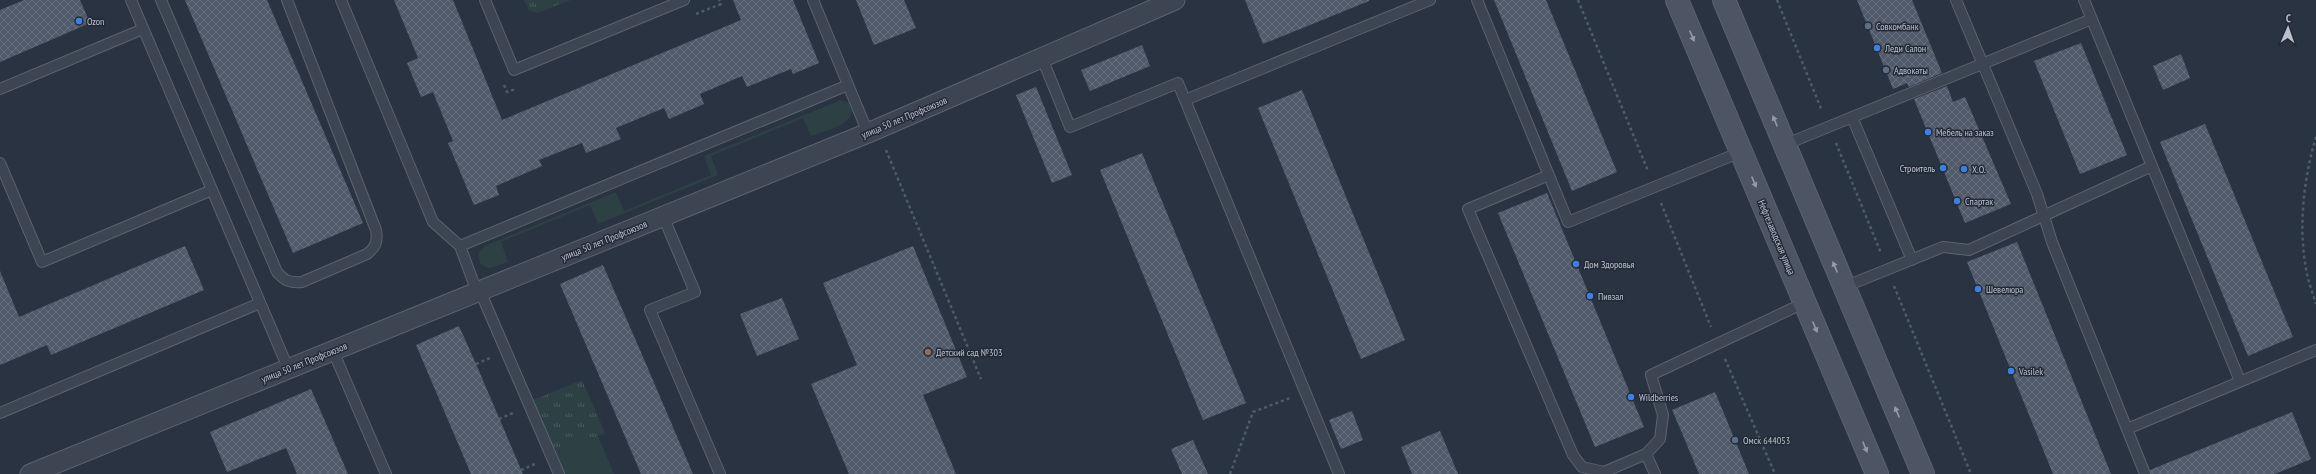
<svg xmlns="http://www.w3.org/2000/svg" width="2316" height="474" viewBox="0 0 2316 474" font-family="'PT Sans Narrow',sans-serif">
  <style>
    .grass { fill: #2d4144 }
    .park { fill: url(#park-tufts) }
    .building { fill: url(#building-cross-hatch) }
    .lines { fill: none; stroke-linecap: round; stroke-linejoin: round }
    .lane-casing { stroke: #5c636f; stroke-width: 12 }
    .street-casing { stroke: #5c636f; stroke-width: 21 }
    .secondary-casing { stroke: #5c636f; stroke-width: 24 }
    .path { stroke: #4c5e62; stroke-width: 2.5; stroke-dasharray: 3 3; stroke-linecap: butt }
    .lane { stroke: #3e4552; stroke-width: 10 }
    .street { stroke: #3e4552; stroke-width: 19 }
    .secondary { stroke: #4d5464; stroke-width: 22 }
    .oneway { fill: #949ba7 }
    .shop-dot { fill: #3f7fe0; stroke: #232a37; stroke-width: 1.5 }
    .service-dot { fill: #5c6f8a; stroke: #232a37; stroke-width: 1.5 }
    .education-dot { fill: #8d6e63; stroke: #232a37; stroke-width: 1.5 }
    .labels { text-anchor: middle; stroke-width: 3; stroke-linejoin: round; paint-order: stroke }
    .poi-label { font-size: 10px; fill: #bbc1cb; stroke: #232a37; text-anchor: start }
    .street-label { font-size: 10px; fill: #bbc1cb; stroke: #232a37 }
  </style>
  <defs>
    <pattern id="park-tufts" width="24" height="20" patternUnits="userSpaceOnUse"><rect width="24" height="20" fill="#2d4144"/><path d="M3 7l-1-3M5 7V3M7 7l1-3M15 17l-1-3M17 17v-4M19 17l1-3" fill="none" stroke="#4a5b5e"/></pattern>
    <pattern id="building-cross-hatch" width="8" height="8" patternUnits="userSpaceOnUse"><rect width="8" height="8" fill="#515a6a"/><path d="M0 0l8 8M0 8l8-8" fill="none" stroke="#68707e"/></pattern>
  </defs>
  <rect width="100%" height="100%" fill="#2a3342"/>
  <path class="grass" d="M841,100l8,3c13,20 -24,28 -38,33l-8,-18 -92,38 7,19 -120,49 -8,-19 -89,37 7,20 -18,6c-9,-1 -13,-7 -11,-16l6,-6 131,-54 8,19 87,-36 -7,-19z
    M598,436l16,38h-50l-8,-20z"/>
  <path class="park" d="M524,0h47l-34,13 -8,-3z
    M582,380l23,53 -49,21 -23,-54z"/>
  <path class="building" d="M24,0h56l10,23 -90,39v-52z
    M185,0h82l96,223 -70,30z
    M394,0h59l49,120 239,-100 -8,-20h60l26,63 -26,11 -2,-5 -44,18 -5,-11 -42,18 4,10 -35,15 -5,-11 -48,20 5,11 -35,14 -4,-10 -43,17 3,6 -46,20 3,9 -25,10 -26,-62 5,-2 -20,-49 -12,5 -14,-34 11,-5z
    M856,0h48l12,28 -42,17z
    M1245,0h124v1l-106,43z
    M1494,0h52l71,172 -45,19z
    M1857,0h55l30,73 -33,14 -2,-4 -14,6z
    M2081,43l46,112 -47,19 -46,-113z
    M1142,45l8,21 -60,25 -9,-21z
    M2181,54l9,24 -27,12 -10,-24z
    M1947,86l6,16 12,-5 46,107 -46,19 -51,-124z
    M1036,87l36,88 -20,8 -36,-88z
    M1302,90l103,250 -44,19 -103,-251z
    M2205,124l88,213 -45,19 -88,-214z
    M1142,153l104,250 -43,17 -103,-250z
    M1547,193l97,234 -49,20 -97,-234z
    M2017,242l94,232h-58l-86,-212z
    M185,246l19,44 -153,65 -4,-10 -47,20v-94l19,46z
    M913,246l54,131 -44,18 33,79h-107l-38,-90 46,-19 -34,-82z
    M603,265l40,92 50,117h-52l-81,-190z
    M782,298l17,41 -42,17 -17,-42z
    M459,326l17,38 47,110h-52l-55,-129z
    M311,389l37,85h-51l-11,-26 -59,24 -17,-40z
    M1715,392l20,48 14,34h-50l-17,-41 -10,-23z
    M1352,411l11,29 -22,9 -12,-29z
    M2292,412l19,47 -36,15h-124l-1,-4z
    M1440,431l18,43h-46l-11,-27z
    M1193,440l15,34h-26l-11,-25z"/>
  <g class="lines">
    <defs>
      <path id="lane" d="M131,0l157,368
        M161,0l116,272c8,9 13,11 25,10l65,-28c9,-7 11,-13 9,-24l-89,-230
        M341,0l92,222 27,24 17,46
        M485,0l29,70 170,-70
        M813,0l55,133
        M1477,0l91,222 173,-70
        M1956,0l81,194 15,48 93,232
        M2084,0l156,381
        M1042,58l28,69 108,-44 161,391
        M0,89l143,-60
        M1185,100l245,-100
        M1852,117l60,143
        M1784,145l308,-126
        M0,163l42,99 170,-72
        M1549,175l-81,34 105,246 9,12 22,5 42,-18 14,-15 3,-24 -12,-40 153,-72
        M663,216l32,76 -45,18 70,164
        M460,246l388,-161
        M1844,287l99,-40 26,3 183,-84
        M480,291l79,183
        M333,351l53,123
        M0,413l260,-110
        M2127,429l189,-79
        M1646,454l9,20"/>
      <path id="street" d="M30,474l838,-341 307,-133"/>
      <path id="secondary" d="M1677,0l200,474
        M1724,0l199,474"/>
    </defs>
    <use href="#lane" class="lane-casing"/>
    <use href="#street" class="street-casing"/>
    <use href="#secondary" class="secondary-casing"/>
    <path class="path" d="M1578,0l70,171
      M1777,0l45,111
      M696,14l25,-10 -2,-4
      M504,85l3,7 9,-3
      M2316,137c-13,43 -18,94 -9,137 2,10 6,20 9,30
      M1836,143l45,110
      M886,150l95,229
      M1661,203l50,124
      M1894,286l77,188
      M1725,359l50,115
      M476,364l14,-6
      M499,419l14,-6
      M521,470l14,-6
      M1230,474l23,-62 37,-14"/>
    <use href="#lane" class="lane"/>
    <use href="#street" class="street"/>
    <use href="#secondary" class="secondary"/>
  </g>
  <defs><path id="oneway-solid" d="M-6-.8H1V-3.2L6.5 0L1 3.2V.8H-6Z"/></defs>
  <g class="oneway">
    <use href="#oneway-solid" transform="translate(1692 36) rotate(67)"/>
    <use href="#oneway-solid" transform="translate(1775 121) rotate(-113)"/>
    <use href="#oneway-solid" transform="translate(1754 182) rotate(67)"/>
    <use href="#oneway-solid" transform="translate(1835 267) rotate(-113)"/>
    <use href="#oneway-solid" transform="translate(1815 327) rotate(67)"/>
    <use href="#oneway-solid" transform="translate(1897 412) rotate(-113)"/>
    <use href="#oneway-solid" transform="translate(1865 447) rotate(67)"/>
  </g>
  <g class="shop-dot">
    <circle cx="79" cy="21" r="4"/>
    <circle cx="1877" cy="48" r="4"/>
    <circle cx="1928" cy="132" r="4"/>
    <circle cx="1943" cy="168" r="4"/>
    <circle cx="1964" cy="169" r="4"/>
    <circle cx="1957" cy="201" r="4"/>
    <circle cx="1576" cy="264" r="4"/>
    <circle cx="1978" cy="289" r="4"/>
    <circle cx="1590" cy="296" r="4"/>
    <circle cx="2011" cy="371" r="4"/>
    <circle cx="1631" cy="397" r="4"/>
  </g>
  <g class="service-dot">
    <circle cx="1868" cy="26" r="4"/>
    <circle cx="1886" cy="70" r="4"/>
    <circle cx="1735" cy="440" r="4"/>
  </g>
  <circle class="education-dot" cx="928" cy="352" r="4"/>
  <g class="labels">
    <g class="poi-label">
      <text x="87" y="25">Ozon</text>
      <text x="1876" y="30">Совкомбанк</text>
      <text x="1885" y="52">Леди Салон</text>
      <text x="1894" y="74">Адвокаты</text>
      <text x="1936" y="136">Мебель на заказ</text>
      <text x="1935" y="172" text-anchor="end">Строитель</text>
      <text x="1972" y="173">X.O.</text>
      <text x="1965" y="205">Спартак</text>
      <text x="1584" y="268">Дом Здоровья</text>
      <text x="1986" y="293">Шевелюра</text>
      <text x="1598" y="300">Пивзал</text>
      <text x="936" y="356">Детский сад №303</text>
      <text x="2019" y="375">Vasilek</text>
      <text x="1639" y="401">Wildberries</text>
      <text x="1743" y="444">Омск 644053</text>
    </g>
    <g class="street-label">
      <text transform="translate(904 117) rotate(-23)" y="4">улица 50 лет Профсоюзов</text>
      <text transform="translate(1777 237) rotate(67)" y="4">Нефтезаводская улица</text>
      <text transform="translate(604 240) rotate(-22)" y="4">улица 50 лет Профсоюзов</text>
      <text transform="translate(304 362) rotate(-22)" y="4">улица 50 лет Профсоюзов</text>
    </g>
  </g>
  <g transform="translate(2288 28) rotate(2)" stroke="#232a37" stroke-width="3" paint-order="stroke">
  <path d="M0-3L7 15L0 10L-7 15Z" fill="#bbc1cb"/>
  <text y="-6" font-size="11" font-weight="bold" text-anchor="middle" fill="#bbc1cb">С</text>
  </g>
</svg>
